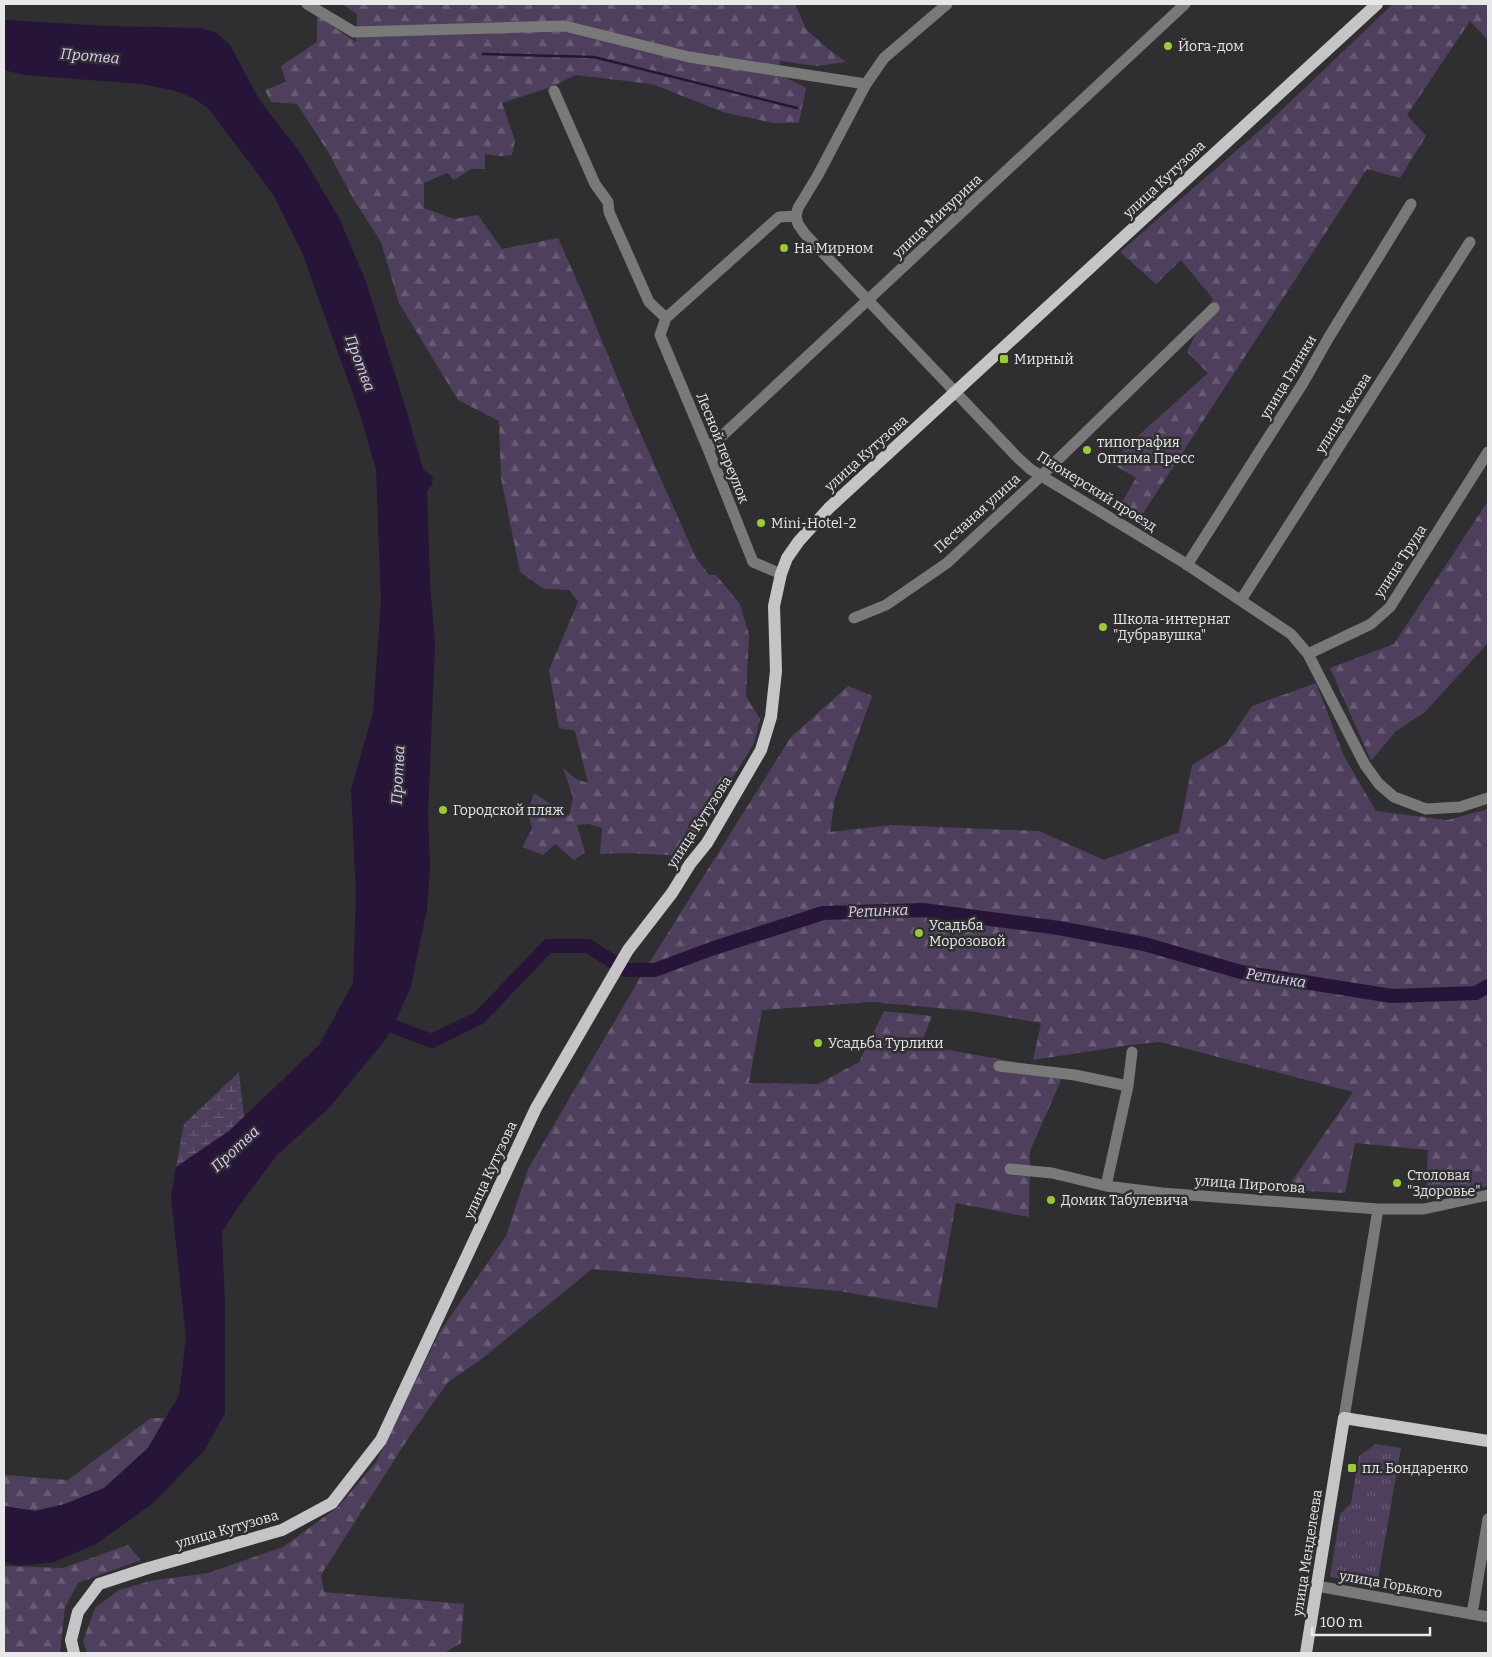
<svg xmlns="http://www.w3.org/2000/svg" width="1492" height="1657" viewBox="0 0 1492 1657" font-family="Bitter,serif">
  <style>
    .forest { fill: url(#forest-firs) }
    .wetland { fill: url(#wetland-marsh) }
    .park { fill: url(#park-tufts) }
    .water { fill: #271539 }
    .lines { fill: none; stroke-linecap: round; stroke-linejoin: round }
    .stream { stroke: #271539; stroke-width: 2.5 }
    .river { stroke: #271539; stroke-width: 14 }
    .minor { stroke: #7a797a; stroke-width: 11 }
    .major { stroke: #c5c4c6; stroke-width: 12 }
    .poi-dot { fill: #9bcb33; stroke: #2f2e30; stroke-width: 2 }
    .labels { text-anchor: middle; stroke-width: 5; stroke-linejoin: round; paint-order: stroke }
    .poi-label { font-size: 14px; fill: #e8e7e9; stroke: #2f2e30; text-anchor: start }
    .street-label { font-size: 14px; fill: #e8e7e9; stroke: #2f2e30 }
    .water-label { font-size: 15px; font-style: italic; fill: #e1c8ff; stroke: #2f2e30 }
  </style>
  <defs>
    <pattern id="forest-firs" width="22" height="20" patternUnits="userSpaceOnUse" patternTransform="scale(1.25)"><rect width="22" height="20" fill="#4e3f5d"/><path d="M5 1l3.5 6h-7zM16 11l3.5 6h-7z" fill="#685b74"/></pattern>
    <pattern id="wetland-marsh" width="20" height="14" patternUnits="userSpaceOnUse" patternTransform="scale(1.25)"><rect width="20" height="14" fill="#4e3f5d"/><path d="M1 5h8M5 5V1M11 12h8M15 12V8" fill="none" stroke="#685b74"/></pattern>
    <pattern id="park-tufts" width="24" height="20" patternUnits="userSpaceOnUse" patternTransform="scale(1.25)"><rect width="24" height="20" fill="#4e3f5d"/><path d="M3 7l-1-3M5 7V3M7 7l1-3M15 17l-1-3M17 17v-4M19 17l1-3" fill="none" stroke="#685b74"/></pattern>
  </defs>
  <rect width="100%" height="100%" fill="#2f2e30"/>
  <path class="forest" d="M342,4h453l11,25 20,18 20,15 -29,4 -37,-5 -3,12 29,15 -7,35h-26l-50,-11 -71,-28 -77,-9 -21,11 -52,17 13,38 -3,14 -12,1 -15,-2v15h-14l-17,11 -7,-7 -23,10v25l29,11 25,-4 24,34 56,-11 24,54 50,122 64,144 13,17h7l24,29 9,31 -3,61 14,23 -6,24 -69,113 -55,-3 -30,1 2,-26 -13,-4 -12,1 8,27 -11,8 -19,-16 -12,11 -21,-8 10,-18 -4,-18 6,-18 35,23 4,-19 -10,-29 13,11 12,4 -13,-52 -16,-3 -10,-58 29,-68 -8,-12 -26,-1 -24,-17 -19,-94 -2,-57 -41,-21 -59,-97 -18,-61 -27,-42 -27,-50 -30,-46 -26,-2 -6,-12 21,-8 -5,-16 36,-24v-27l39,27 1,-28z
    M1393,4h95v36l-18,-19 -63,94 19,21 -26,42 -33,-9 -227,349 -19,-14 15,-26 -25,-15 18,-19 79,-71 -21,-21 26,-53 -32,-39 -25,24 -36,-32 148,-129z
    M1488,501v142l-64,70 -28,18 -25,30 -41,-93 64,-24z
    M1316,683l28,73 32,55 72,9 40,-11v377l-62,10 2,-46 -73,-7 -10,50 -59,-3 67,-98 -193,-50 -29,3 -98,15 8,-37 -71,-12 -98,-9 -110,8 -13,73 69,1 41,-22 25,-51 48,5 -11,29 144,26 -35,80 -1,66 -73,-14 -19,105 -98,-17 -247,-22 -113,92 -31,21 -39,55 -88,138 3,17 140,12 -3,39 -17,10h-357l-4,-12 12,-33 24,-18 31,-9 58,-8 75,-26 55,-40 38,-45 63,-129 67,-97 22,-67 116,-198 147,-234 57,-51 24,10 -37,103 -5,33 62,-7 147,6 65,29 75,-28 13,-67 35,-22 25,-37z
    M151,1418h14l-17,30 -44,40 -39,16 -30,7 -31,-5v-31l64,5z
    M128,1545l13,15 -63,23 -13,24 -5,46h-56v-87l59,2z"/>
  <path class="wetland" d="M239,1072l5,45 -15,14 -53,36 8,-43z"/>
  <path class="park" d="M1376,1444l25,4 -24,137 -47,-8 10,-63 11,-11 8,-47z"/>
  <path class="water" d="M4,20l104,6 94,2 15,5 13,12 30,56 40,51 40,68 26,62 40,127 17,60 10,8 -1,8 -5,6 3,92 5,61 -7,169 2,55 -3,41 -16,77 -14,32 -11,21 -57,69 -52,47 -41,55 -14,22 3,72v109l-21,38 -53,54 -55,39 -42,18 -36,4 -14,-4v-56l31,5 30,-7 39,-16 44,-40 31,-53 7,-57 -15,-141 5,-30 53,-36 90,-86 34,-62 3,-88 -5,-106 22,-76 8,-112 -5,-132 -16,-55 -57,-159 -30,-61 -65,-86 -15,-10 -17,-7 -34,-7 -118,-9 -20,-5z"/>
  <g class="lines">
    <path class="stream" d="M483,54l111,3 203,51"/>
    <path class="river" d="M376,1020l56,21 47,-23 69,-72h40l38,24h29l56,-21 112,-36 100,-3 136,18 85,16 97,28 151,24 84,-3 12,-7"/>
    <path class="minor" d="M307,4l47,28 211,-6 124,31 177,27
      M947,4l-63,54 -18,26 -48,91 -20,33 -2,8 2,8 7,10 212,223 13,12 153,93 108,72 17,20 57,111 14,19 15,13 32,12 34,-2 28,-9
      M554,91l41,93 13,18 1,10 40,90 17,16
      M708,449l477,-445
      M1187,565l116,-182 26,-46 82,-133
      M781,574l-28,-12 -45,-113 -48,-114 6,-17 113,-101 17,-1
      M1241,600l229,-358
      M854,618l32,-13 61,-42 95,-88 172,-167
      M1308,654l63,-30 19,-17 98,-155
      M999,1066l76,9 53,11
      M1010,1169l42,4 54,13 56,7 216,16h46l64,-14
      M1106,1186l22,-100 4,-34
      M1344,1418l34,-209
      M1317,1586l171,31
      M1472,1614l16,-95"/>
    <path class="major" d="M74,1653l-3,-13 7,-28 21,-28 46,-15 137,-39 50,-27 49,-63 155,-332 92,-158 44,-57 18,-29 17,-21 54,-93 10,-33 5,-46 -2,-65 7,-32 6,-16 12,-17 30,-33 548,-504
      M1306,1653l38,-235 144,23"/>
  </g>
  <g class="poi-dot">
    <circle cx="1168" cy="46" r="5"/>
    <circle cx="784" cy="248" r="5"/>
    <rect x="999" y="354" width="10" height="10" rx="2.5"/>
    <circle cx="1087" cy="450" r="5"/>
    <circle cx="761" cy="523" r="5"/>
    <circle cx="1103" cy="627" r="5"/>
    <circle cx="443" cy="810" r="5"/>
    <circle cx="919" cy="933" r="5"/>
    <circle cx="818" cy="1043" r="5"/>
    <circle cx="1397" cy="1183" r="5"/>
    <circle cx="1051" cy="1200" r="5"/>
    <rect x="1347" y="1463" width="10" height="10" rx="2.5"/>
  </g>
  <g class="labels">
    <g class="poi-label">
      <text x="1178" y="51">Йога-дом</text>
      <text x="794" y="253">На Мирном</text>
      <text x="1014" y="364">Мирный</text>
      <text x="1097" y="447">типография<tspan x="1097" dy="16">Оптима Пресс</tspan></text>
      <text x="771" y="528">Mini-Hotel-2</text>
      <text x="1113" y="624">Школа-интернат<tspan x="1113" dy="16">"Дубравушка"</tspan></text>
      <text x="453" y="815">Городской пляж</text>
      <text x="929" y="930">Усадьба<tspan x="929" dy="16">Морозовой</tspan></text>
      <text x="828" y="1048">Усадьба Турлики</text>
      <text x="1407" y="1180">Столовая<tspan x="1407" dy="16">"Здоровье"</tspan></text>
      <text x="1061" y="1205">Домик Табулевича</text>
      <text x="1362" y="1473">пл. Бондаренко</text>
    </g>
    <g class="street-label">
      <text transform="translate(1164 179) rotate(-43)" y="5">улица Кутузова</text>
      <text transform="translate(937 216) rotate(-43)" y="5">улица Мичурина</text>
      <text transform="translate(1288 377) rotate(-59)" y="5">улица Глинки</text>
      <text transform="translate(1343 413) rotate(-58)" y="5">улица Чехова</text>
      <text transform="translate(723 448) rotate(68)" y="5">Лесной переулок</text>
      <text transform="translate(866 453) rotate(-42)" y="5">улица Кутузова</text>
      <text transform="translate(1097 491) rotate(32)" y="5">Пионерский проезд</text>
      <text transform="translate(977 513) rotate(-42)" y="5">Песчаная улица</text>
      <text transform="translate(1400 561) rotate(-57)" y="5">улица Труда</text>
      <text transform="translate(699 822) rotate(-57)" y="5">улица Кутузова</text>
      <text transform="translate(490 1170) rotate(-65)" y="5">улица Кутузова</text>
      <text transform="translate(1250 1184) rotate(4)" y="5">улица Пирогова</text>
      <text transform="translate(227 1529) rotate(-16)" y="5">улица Кутузова</text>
      <text transform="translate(1307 1553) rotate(-81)" y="5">улица Менделеева</text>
      <text transform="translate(1391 1584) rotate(10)" y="5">улица Горького</text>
    </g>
    <g class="water-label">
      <text transform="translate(90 56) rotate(5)" y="5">Протва</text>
      <text transform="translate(360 363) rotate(69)" y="5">Протва</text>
      <text transform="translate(398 775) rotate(-87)" y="5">Протва</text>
      <text transform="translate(878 911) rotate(-2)" y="5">Репинка</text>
      <text transform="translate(1276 978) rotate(9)" y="5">Репинка</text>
      <text transform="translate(235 1149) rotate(-43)" y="5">Протва</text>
    </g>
  </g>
  <rect width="1492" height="1657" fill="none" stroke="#e8e7e9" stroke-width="10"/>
  <path d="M1312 1627v8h118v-8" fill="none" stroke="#e8e7e9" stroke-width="2.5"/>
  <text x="1320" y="1627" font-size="15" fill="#e8e7e9" stroke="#2f2e30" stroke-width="4" paint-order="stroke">100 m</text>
</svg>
